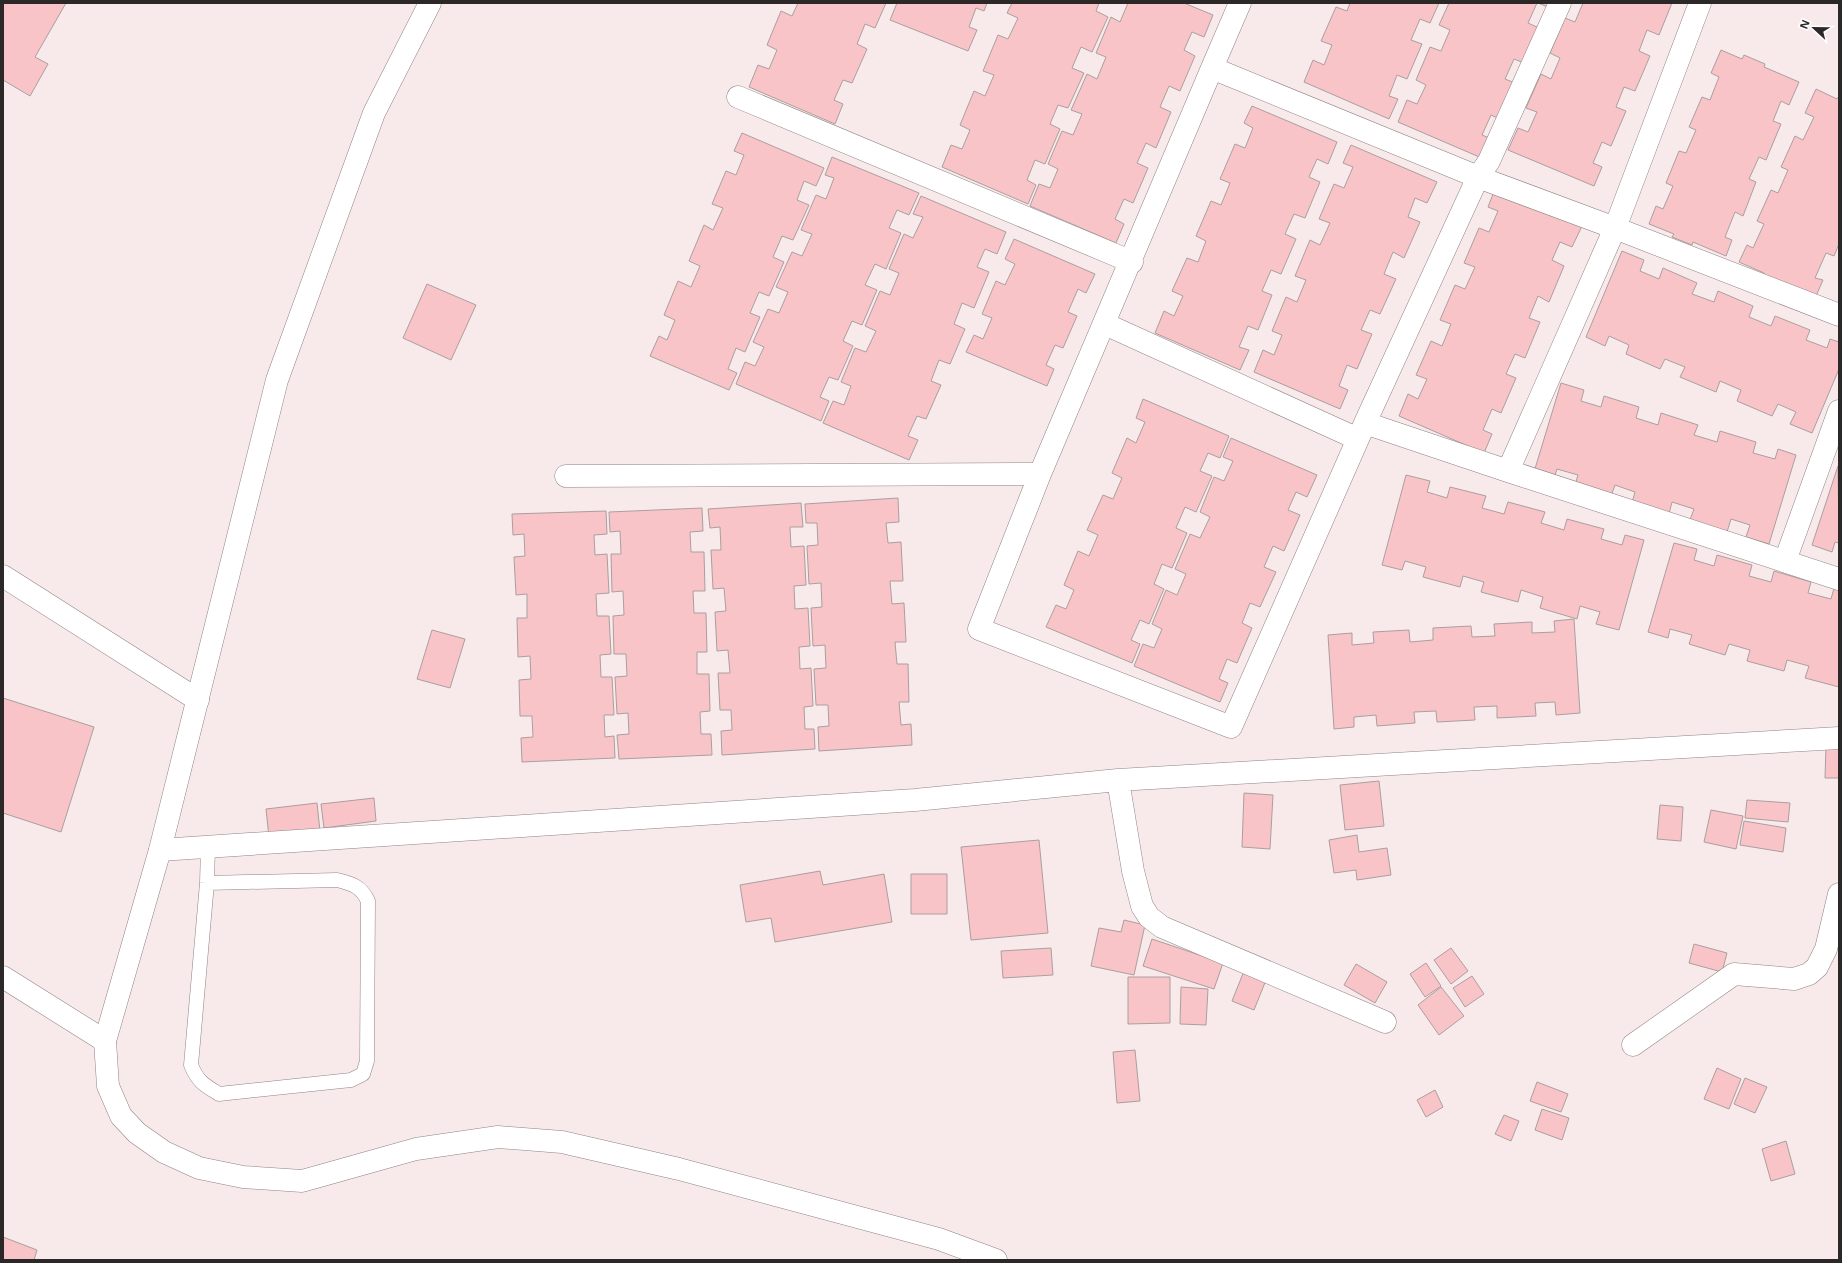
<svg xmlns="http://www.w3.org/2000/svg" width="1842" height="1263" viewBox="0 0 1842 1263" font-family="'Noto Sans',sans-serif">
  <style>
    .building { fill: #f9c4c8; stroke: #ab9e9f }
    .lines { fill: none; stroke-linecap: round; stroke-linejoin: round }
    .service-casing { stroke: #908384; stroke-width: 15 }
    .minor-casing { stroke: #908384; stroke-width: 23 }
    .tertiary-casing { stroke: #908384; stroke-width: 23 }
    .service { stroke: #fff; stroke-width: 14 }
    .minor { stroke: #fff; stroke-width: 22 }
    .tertiary { stroke: #fff; stroke-width: 22 }
  </style>
  <rect width="100%" height="100%" fill="#f8eaea"/>
  <path class="building" d="M3,3h63l-31,54 13,7 -18,32 -27,-16z
    M798,3h88l-11,25 -10,-4 -8,20 10,5 -15,34 -9,-3 -9,20 9,4 -8,20 -86,-37 9,-22 11,4 8,-19 -10,-5 14,-34 11,5z
    M897,3h90l-3,8 -8,-3 -7,19 8,3 -9,21 -78,-31z
    M1012,3h87l-3,8 12,6 -16,35 -11,-5 -9,21 12,5 -16,35 -10,-3 -8,19 10,5 -15,35 -10,-4 -8,20 9,5 -8,19 -86,-37 9,-22 11,4 8,-19 -10,-5 14,-34 11,5 9,-21 -11,-4 15,-36 10,4 10,-21 -11,-5z
    M1128,3h56l29,12 -9,22 -12,-5 -8,18 11,6 -15,35 -11,-5 -9,21 11,5 -15,36 -10,-5 -9,20 11,5 -15,35 -9,-4 -9,20 9,5 -8,19 -86,-37 9,-22 11,4 8,-19 -10,-5 14,-33 11,4 9,-21 -11,-4 16,-36 10,5 9,-22 -10,-4 15,-36 9,5z
    M1350,3h89l-9,20 -10,-4 -9,21 11,4 -15,35 -10,-4 -8,21 9,3 -9,20 -85,-37 9,-22 11,5 8,-20 -11,-4 15,-34 11,4z
    M1449,3h88l-9,20 11,5 -15,35 -10,-4 -9,20 10,4 -15,36 -9,-4 -9,20 10,4 -8,20 -86,-37 9,-22 10,4 9,-19 -10,-5 14,-33 11,4 9,-21 -11,-5z
    M1538,3h12l-2,4z
    M1583,3h89l-13,32 -12,-5 -8,21 11,5 -15,35 -11,-4 -8,20 10,4 -15,35 -9,-4 -9,21 9,4 -8,19 -86,-36 10,-22 10,4 9,-20 -11,-4 15,-34 10,5 9,-21 -10,-5 15,-35 10,4z
    M1721,50l21,9 2,-4 21,9 -1,3 35,15 -10,23 -8,-4 -8,20 8,3 -15,36 -7,-3 -10,22 7,3 -13,34 -8,-4 -10,25 7,3 -6,16 -33,-14 -1,3 -20,-8 2,-3 -25,-10 7,-18 7,3 10,-23 -7,-3 13,-32 7,2 10,-23 -7,-3 13,-30 8,3 9,-23 -8,-4z
    M1816,89l21,10 2,-3v148l-5,12 -8,-3 -11,25 8,2 -7,16 -32,-14 -2,3 -20,-9 2,-3 -25,-11 8,-17 6,3 11,-24 -7,-3 14,-31 7,3 10,-23 -7,-3 14,-31 8,4 11,-23 -9,-4z
    M1252,106l85,36 -9,22 -11,-5 -8,18 11,5 -15,36 -11,-4 -9,20 11,5 -15,35 -10,-4 -9,21 10,4 -14,35 -10,-4 -9,21 10,3 -9,20 -85,-37 9,-22 10,5 9,-20 -11,-5 15,-33 11,4 8,-21 -10,-5 15,-35 10,4 9,-22 -10,-4 15,-35 10,4 8,-20 -9,-5z
    M742,133l82,35 -8,18 -12,-5 -7,19 12,5 -16,35 -11,-4 -9,21 11,5 -15,34 -10,-4 -9,21 10,4 -15,35 -9,-4 -8,21 9,4 -8,17 -79,-34 9,-20 8,4 8,-20 -11,-5 14,-34 13,6 9,-21 -11,-5 15,-36 9,5 10,-22 -11,-4 14,-33 10,4 8,-20 -10,-4z
    M1351,145l86,37 -10,21 -12,-5 -7,19 12,5 -16,36 -11,-6 -9,22 12,5 -16,35 -10,-4 -9,20 11,4 -15,35 -10,-4 -8,21 9,4 -8,19 -86,-37 9,-22 11,5 8,-20 -10,-4 14,-34 11,5 9,-22 -11,-4 15,-36 10,5 10,-22 -11,-4 15,-35 10,4 9,-21 -10,-4z
    M832,157l87,36 -10,22 -12,-5 -8,18 12,5 -15,36 -11,-5 -10,21 12,5 -15,35 -10,-4 -9,20 10,5 -15,34 -9,-3 -9,20 9,4 -8,20 -85,-37 9,-22 10,4 9,-19 -11,-5 15,-33 11,4 9,-21 -12,-5 16,-35 10,4 10,-22 -11,-4 15,-35 10,4 8,-21 -9,-3z
    M1495,189l87,37 -10,21 -12,-5 -8,18 12,6 -15,36 -11,-6 -9,22 11,4 -15,36 -10,-4 -9,20 10,4 -15,35 -9,-4 -9,21 9,4 -8,19 -85,-37 9,-22 10,5 9,-20 -11,-4 15,-34 11,5 9,-22 -11,-4 15,-35 10,4 10,-22 -11,-4 15,-35 10,4 9,-21 -10,-4z
    M921,196l85,36 -9,22 -12,-5 -8,18 12,5 -15,36 -12,-5 -8,21 11,5 -15,35 -11,-4 -8,21 10,4 -15,34 -9,-3 -9,20 10,4 -9,20 -86,-37 10,-22 11,4 7,-19 -10,-4 14,-34 11,4 10,-21 -11,-5 15,-35 10,4 9,-22 -10,-4 15,-35 9,4 10,-21 -10,-3z
    M1014,239l81,35 -9,19 -8,-4 -10,23 9,4 -14,32 -8,-3 -9,20 8,4 -7,17 -81,-34 8,-17 9,4 9,-21 -10,-4 14,-33 9,4 10,-21 -10,-5z
    M1622,251l22,9 -4,11 19,8 4,-11 34,15 -5,11 22,8 4,-11 35,15 -4,11 22,9 4,-10 35,14 -4,10 21,8 3,-9 9,3v27l-27,64 -22,-9 6,-12 -18,-8 -6,12 -35,-15 4,-11 -21,-9 -4,11 -36,-15 5,-10 -20,-8 -5,10 -34,-15 3,-9 -20,-9 -4,10 -19,-9z
    M427,284l49,21 -25,55 -48,-22z
    M1561,383l23,7 -3,11 20,6 3,-11 35,11 -3,11 22,7 3,-12 37,12 -4,10 23,7 3,-11 36,11 -3,11 22,6 3,-10 18,6 -27,89 -23,-7 4,-12 -19,-6 -4,13 -37,-12 4,-11 -22,-7 -3,12 -37,-11 3,-11 -20,-7 -4,11 -36,-11 3,-10 -21,-6 -3,9 -20,-6z
    M1143,399l86,37 -9,22 -12,-5 -8,18 12,5 -16,36 -11,-5 -9,21 11,5 -15,35 -10,-4 -8,20 10,5 -15,35 -9,-4 -9,20 9,4 -8,19 -86,-36 10,-22 10,4 8,-19 -10,-5 14,-34 11,5 9,-21 -11,-5 16,-35 10,4 9,-21 -10,-5 15,-35 9,5 9,-21 -9,-4z
    M1231,438l86,37 -10,22 -11,-5 -8,18 12,5 -16,36 -11,-5 -9,21 12,5 -16,35 -10,-4 -8,20 10,5 -15,35 -10,-4 -8,20 9,4 -8,19 -86,-36 9,-22 11,4 8,-19 -10,-5 14,-34 11,5 9,-21 -11,-5 15,-35 10,4 10,-21 -10,-5 14,-35 10,4 9,-20 -10,-4z
    M1838,466l1,77 -4,-1 -3,10 -20,-7z
    M1406,475l24,6 -3,11 20,6 3,-11 36,9 -4,12 22,6 4,-12 37,10 -4,11 23,7 3,-11 37,10 -3,10 21,6 3,-10 19,5 -25,90 -23,-6 4,-12 -20,-6 -3,13 -37,-11 3,-11 -22,-7 -3,12 -37,-10 3,-10 -21,-6 -3,11 -37,-10 3,-10 -21,-6 -3,9 -20,-5z
    M898,498l1,24 -13,1 2,20 13,-1 2,39h-13l2,23 12,-1 2,39h-11l2,22h11l1,38h-10l2,23 10,-1 1,21 -93,6 -1,-24 11,-1 -1,-21h-12l-2,-36 12,-1 -1,-23 -12,1 -2,-38 11,-1 -1,-24 -12,1 -2,-38 11,-1 -1,-22h-11l-1,-19z
    M801,503l2,24h-13l1,20 13,-1 2,39 -12,1 1,23 13,-1 2,38 -11,1 1,22 11,-1 2,38 -9,1 1,22h9l1,20 -93,6 -1,-24 11,-1 -1,-20h-11l-2,-37h12l-2,-23 -11,1 -2,-39 11,-1 -2,-23 -11,1 -2,-39h10l-1,-23 -10,1 -2,-19z
    M702,508l1,23 -13,1 1,20h13l1,39h-12l1,22h12l1,39h-10v22h12l1,37 -10,1 1,22h10l1,21 -93,4 -2,-24 12,-1 -1,-21 -11,1 -2,-37 12,-1 -1,-22h-12l-1,-38 11,-1 -1,-24 -11,1 -1,-38h10l-1,-23 -10,1 -1,-20z
    M606,511l1,23 -13,1 1,20 12,-1 2,39 -13,1 1,22h12l2,38 -11,1 1,22h11l2,38h-10l1,22 9,-1 1,22 -93,4 -1,-24 12,-1 -1,-21h-12l-1,-36 12,-1 -1,-23 -12,1 -1,-39h10v-24l-11,1 -2,-38 11,-1 -1,-22 -11,1 -1,-21z
    M1674,543l23,6 -3,11 20,6 3,-11 35,10 -3,11 22,6 3,-11 37,11 -3,11 23,6 3,-11 5,2v97l-34,-9 4,-12 -22,-6 -3,11 -37,-10 3,-11 -21,-6 -4,11 -36,-11 3,-9 -22,-6 -2,9 -20,-6z
    M1574,619l6,94 -24,2 -1,-13 -20,1 1,13 -39,2v-12l-23,1 1,13 -38,2 -1,-11 -22,1 1,11 -38,3 -1,-11 -22,2v10l-20,2 -6,-94 24,-2v12l22,-2 -1,-11 36,-2 1,12 23,-2v-12l38,-2 1,11 23,-1 -1,-12 38,-2v11l23,-1 -1,-11z
    M432,630l33,9 -15,49 -33,-9z
    M3,698l91,29 -33,105 -58,-19z
    M1826,747h13v31h-14z
    M1379,781l5,45 -39,4 -5,-45z
    M1244,793l29,2 -3,54 -28,-2z
    M374,798l2,23 -52,7 -3,-24z
    M1747,800l43,3 -2,19 -43,-4z
    M317,803l3,28 -51,6 -3,-28z
    M1660,805l23,2 -2,34 -24,-2z
    M1711,810l32,6 -7,33 -32,-7z
    M1744,821l42,7 -3,24 -43,-7z
    M1357,835l2,17 28,-4 4,27 -34,5 -1,-10 -22,3 -5,-33z
    M1039,840l9,93 -77,7 -10,-93z
    M820,871l3,14 61,-11 8,48 -117,20 -4,-24 -25,4 -6,-37z
    M911,874h36v40h-36z
    M1124,920l21,5 -11,50 -43,-9 8,-38 22,4z
    M1152,939l71,24 -9,26 -71,-23z
    M1694,944l33,9 -5,19 -33,-9z
    M1051,948l2,27 -50,3 -2,-27z
    M1451,948l17,23 -17,13 -17,-24z
    M1426,963l15,23 -16,11 -15,-23z
    M1356,964l31,18 -12,21 -31,-18z
    M1244,971l22,9 -12,30 -22,-9z
    M1472,976l12,18 -19,13 -12,-19z
    M1128,977h42v46l-42,1z
    M1181,987l27,2 -2,36 -26,-1z
    M1441,987l23,29 -25,19 -21,-30z
    M1135,1050l5,51 -23,2 -4,-51z
    M1717,1068l24,11 -12,30 -25,-10z
    M1745,1078l22,9 -12,26 -21,-9z
    M1537,1082l31,12 -7,18 -31,-11z
    M1435,1090l8,17 -17,10 -9,-17z
    M1542,1109l27,9 -7,22 -27,-10z
    M1504,1115l15,6 -8,20 -16,-7z
    M1786,1141l9,33 -24,7 -9,-32z
    M3,1237l34,13 -3,10h-31z"/>
  <g class="lines">
    <defs>
      <path id="service" d="M207,883l130,-3c15,4 24,6 31,21l-1,160 -4,13 -12,6 -132,14c-15,-9 -21,-12 -28,-29l16,-182 1,-36"/>
      <path id="minor" d="M1240,3l-28,65 266,109 137,51 224,87
        M1212,68l-172,406 -61,155 252,98 134,-304 113,-246 11,-16 71,-158
        M738,97l394,165
        M1105,324l253,115
        M1365,423l143,48 331,108
        M1508,471l107,-243 85,-225
        M566,476l474,-2
        M1785,561l54,-150
        M3,576l195,124
        M1118,780l15,91 9,35 7,11 13,10 223,95
        M160,850l755,-50 203,-20 721,-42
        M3,977l102,64
        M1633,1045l101,-71 60,5 15,-5 8,-7 9,-18 13,-55"/>
      <path id="tertiary" d="M430,3l-56,110 -97,267 -117,470 -55,191 3,45 13,30 16,17 27,19 35,16 44,9 59,4 114,-32 82,-12 64,5 117,27 260,70 57,21"/>
    </defs>
    <use href="#service" class="service-casing"/>
    <use href="#minor" class="minor-casing"/>
    <use href="#tertiary" class="tertiary-casing"/>
    <use href="#service" class="service"/>
    <use href="#minor" class="minor"/>
    <use href="#tertiary" class="tertiary"/>
  </g>
  <rect width="1842" height="1263" fill="none" stroke="#2d2828" stroke-width="8"/>
  <g transform="translate(1814 28) rotate(292)" stroke="#ffffff" stroke-width="3" paint-order="stroke">
  <path d="M0-3L7 15L0 10L-7 15Z" fill="#2d2828"/>
  <text y="-6" font-size="11" font-weight="bold" text-anchor="middle" fill="#2d2828">N</text>
  </g>
</svg>
